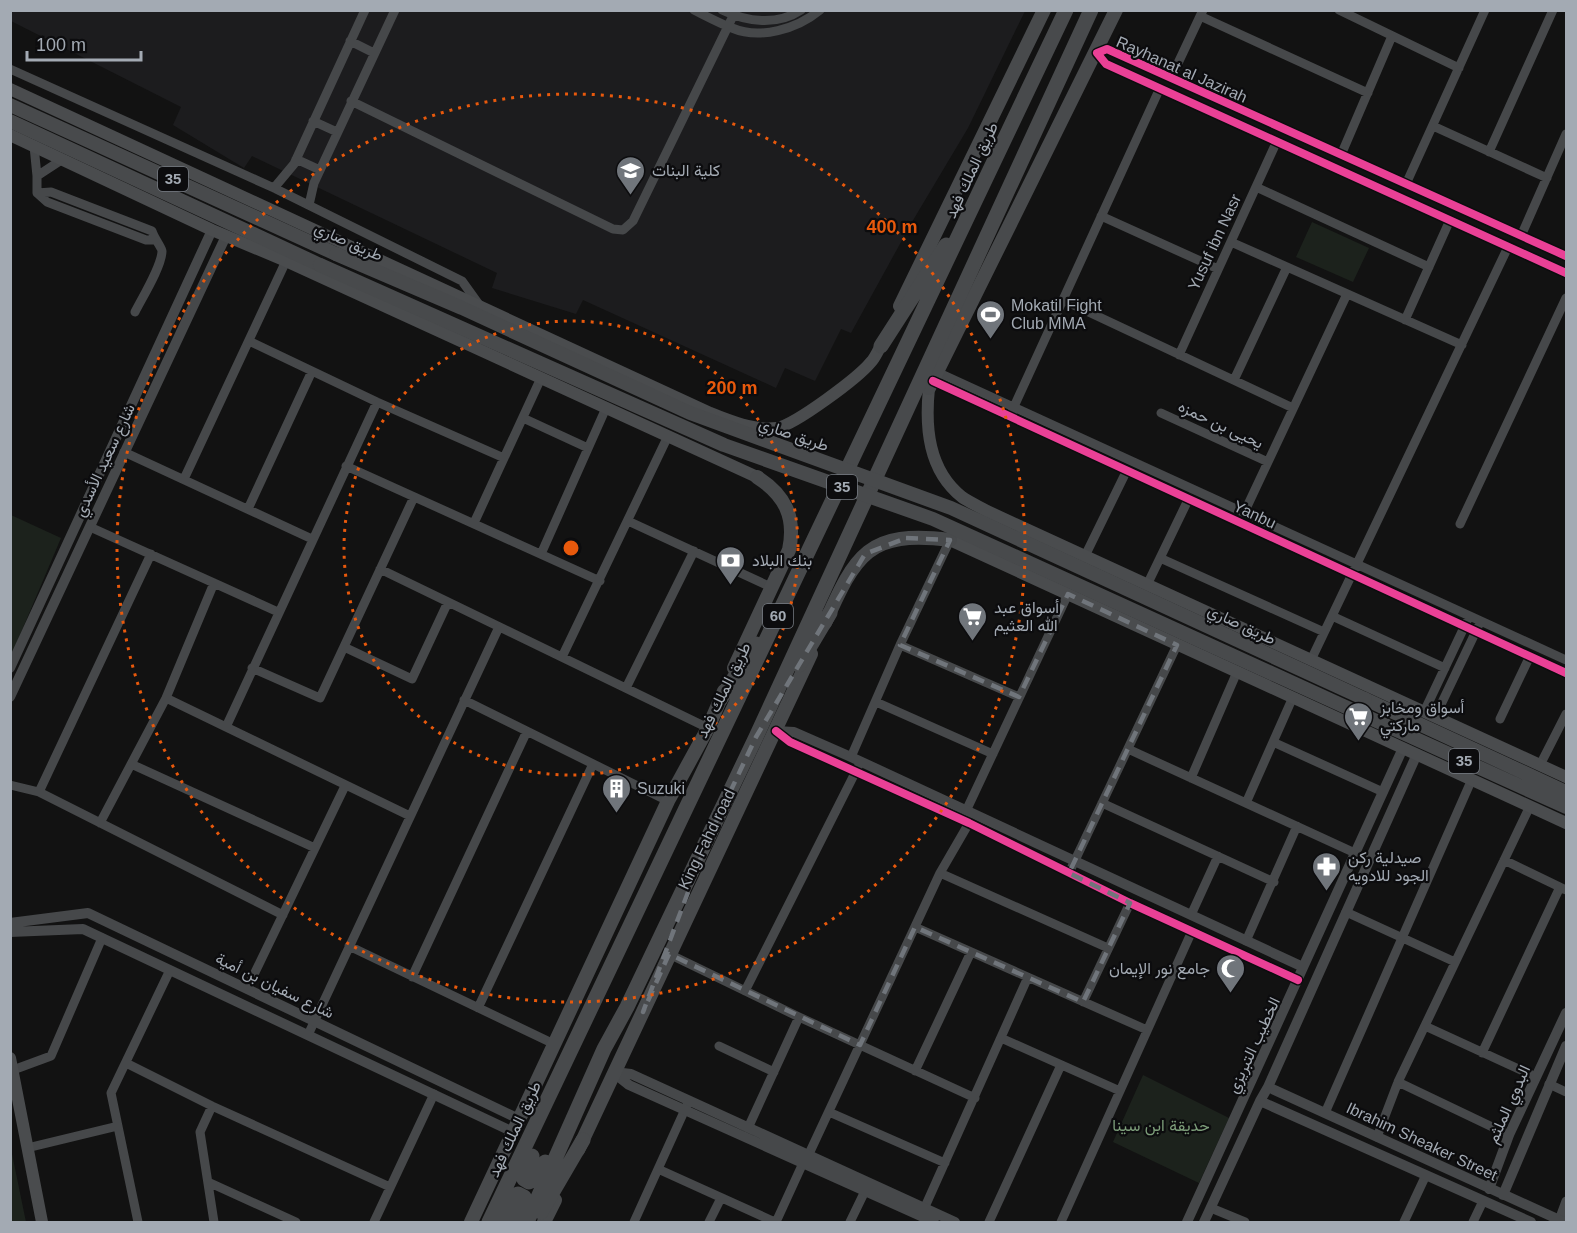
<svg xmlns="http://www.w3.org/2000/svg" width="1577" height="1233" viewBox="0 0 1577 1233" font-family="Arial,Vazirmatn,sans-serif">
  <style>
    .built { fill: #1c1c1e }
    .green { fill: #1c221c }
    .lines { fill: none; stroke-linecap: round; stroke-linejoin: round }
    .minor { stroke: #46484a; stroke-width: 9 }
    .tertiary { stroke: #46484a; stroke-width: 10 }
    .secondary { stroke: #4a4c4e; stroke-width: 12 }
    .primary { stroke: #484a4c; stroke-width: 14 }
    .trunk { stroke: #484a4c; stroke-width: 15 }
    .primary-bridge { stroke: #484a4c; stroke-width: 14 }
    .cycleway-casing { stroke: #0c0c0e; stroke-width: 11 }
    .cycleway { stroke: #ea4096; stroke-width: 8 }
    .marked { fill: none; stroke: #70757b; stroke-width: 4.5; stroke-dasharray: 12 8; stroke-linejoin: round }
    .ring { fill: none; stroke: #e8590c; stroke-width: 3; stroke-dasharray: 3 6 }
    .labels { text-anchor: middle; stroke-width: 4.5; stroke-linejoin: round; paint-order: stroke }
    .shield { fill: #0c0c0e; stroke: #767b82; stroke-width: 1.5 }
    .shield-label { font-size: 15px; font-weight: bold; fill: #a3aab3 }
    .street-label { font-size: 16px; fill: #a3aab3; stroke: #0c0c0e }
    .poi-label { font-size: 16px; fill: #a3aab3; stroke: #0c0c0e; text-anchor: start }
    .park-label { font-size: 16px; fill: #7d9e7a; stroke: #0c0c0e }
    .centre { fill: #e8590c; stroke: #0c0c0e; stroke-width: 3 }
    .ring-label { font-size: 18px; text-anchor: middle; font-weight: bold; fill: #e8590c; stroke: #0c0c0e; stroke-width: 4.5; stroke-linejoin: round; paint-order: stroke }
  </style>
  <rect width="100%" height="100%" fill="#121212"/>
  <path class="built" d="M10,11h1015l-57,117 -56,94 -61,111 -10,-4 -26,52 -30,-13 -9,20 -193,-88 -7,14 -84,-26 5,-15 -245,-117 -8,12 -71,-43 8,-18 -170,-86z"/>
  <path class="green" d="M1312,222l57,26 -16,34 -57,-25z
    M11,515l50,23 -50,118 -1,-141z
    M1143,1075l86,43 -30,65 -86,-41z
    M11,1149l15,73h-15z"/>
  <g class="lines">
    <path class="minor" d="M694,10c12,6 25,13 38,18 28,12 65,1 88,-18
      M722,10c25,12 55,16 79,0
      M1339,10l120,58
      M1200,16l168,77
      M350,41l24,12
      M10,69l264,119 188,93 18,25
      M1171,78l32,-68
      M351,101l262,128 10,1 10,-9 100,-205
      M313,121l24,11
      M1433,126l114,52
      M34,146l3,30 26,-17
      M1489,152l64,-142
      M1341,155l51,-119
      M296,159l24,11
      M37,176v17l10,9 99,38h8
      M1406,184l79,-174
      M1256,187l173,80
      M274,188l20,-24 71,-154
      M37,193l14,-1 101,39c2,7 10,17 10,20 0,15 -20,47 -27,61
      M309,205l5,-22 81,-173
      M1101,216l117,53
      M1521,236l45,-102
      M1231,242l231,103
      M1566,256l-459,-207 -10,4 9,11 460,209
      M1063,300l230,108
      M1405,320l45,-100
      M249,341l128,61 127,56
      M1179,355l98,-214
      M937,372l629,288
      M1234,380l53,-113
      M933,381l633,292
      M1012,411l148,-323
      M1161,413l107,49
      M523,418l65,30
      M124,452l188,87
      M346,466l254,115
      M184,479l102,-218
      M248,509l64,-138
      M1244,513l103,-219
      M628,521l143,66
      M474,523l67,-145
      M1460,524l106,-226
      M90,527l188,85
      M541,554l65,-146
      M1085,556l42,-86
      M1160,558l164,74
      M380,569l328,159
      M1147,585l42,-87
      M1332,616l113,52
      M900,645l119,52
      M344,647l68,32 36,-77
      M562,657l106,-221
      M1311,660l197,-413
      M252,668l68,30 94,-201
      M626,688l68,-137
      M166,698l244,118
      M464,700l204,101
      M876,702l117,52
      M1424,712l43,-91
      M1435,717l43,-90
      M1500,719l30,-63
      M226,727l151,-325
      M1273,742l110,50
      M1128,749l227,104
      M851,757l49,-112 50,-105
      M131,764l184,84
      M1540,765l26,-51
      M1191,778l46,-106
      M10,785l29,7 244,123
      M39,792l112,-238
      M1102,803l172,79
      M1246,803l47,-106
      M966,811l102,-217
      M100,823l66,-125 48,-115
      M1504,860l62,30
      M940,873l168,75
      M1069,873l108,-228
      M1346,912l109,50
      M1191,915l27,-59
      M915,927l232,103
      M1246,941l51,-115
      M349,946l205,98
      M669,954l130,63 176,81
      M412,977l115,-246
      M247,989l98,-203
      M745,991l113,-224
      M1083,1002l47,-99
      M478,1008l115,-244
      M1425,1026l111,51
      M308,1035l191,-408
      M1001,1038l119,53
      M719,1046l55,26
      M1482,1053l78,-166
      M126,1063l86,43 178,81
      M13,1070l38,-14 51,-118
      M915,1071l56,-119
      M1398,1082l111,53
      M1549,1084l17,8
      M212,1106l-12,26 14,90
      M829,1112l116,51
      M1325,1113l147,-334
      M748,1128l51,-111
      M1377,1137l21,-55 132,-276
      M27,1148l91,-22
      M808,1156l132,-283 29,-50
      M658,1169l117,53
      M208,1182l88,40
      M1211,1208l34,14
      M924,1209l104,-232
      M1559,1220l7,-19
      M138,1222l-27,-129 59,-123
      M374,1222l60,-128
      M634,1222l53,-117
      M709,1222l12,-24
      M776,1222l27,-59
      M850,1222l15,-31
      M989,1222l72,-157
      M1061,1222l131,-291
      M1404,1222l22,-47
      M1473,1222l10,-21"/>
    <path class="tertiary" d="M10,668l202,-438
      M10,697l216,-461
      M776,731l18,1 57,25 452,210
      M776,731l14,11 179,81 161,80 168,77
      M10,923l78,-10 431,206
      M10,932l73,-3 430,203
      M614,1072l17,2 324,148
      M614,1073l15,12 305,137
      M1268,1087l296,135
      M1260,1101l271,121
      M1489,1189l20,-54 57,-122
      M1503,1195l63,-149
      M1187,1222l216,-474
      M1204,1222l56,-121 8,-14 149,-333"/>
    <path class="secondary" d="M10,89l700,324c22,8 43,18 67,15 19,-4 81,-50 94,-66 4,-4 6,-10 10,-16
      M10,135l202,95 74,31 471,216
      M929,388c-4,39 -1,82 33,109 7,5 16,9 25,14l579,266
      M950,540l616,283
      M10,1058l32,164"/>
    <path class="primary" d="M10,105l326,149
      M10,121l310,144
      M900,306l144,-296
      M929,388l187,-378
      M825,623c31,-69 43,-93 125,-83
      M734,668l55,-118c7,-33 -4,-55 -32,-73
      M1365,699l201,93
      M1361,714l205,93
      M578,1150l233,-496
      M471,1222l197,-421 40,-73 16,-37
      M544,1222l11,-22"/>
    <path class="trunk" d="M881,346l65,-101
      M799,665l31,-52
      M720,700l36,-56
      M532,1156l-8,15v8l5,3c9,-4 12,-12 16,-20
      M541,1212l42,-72
      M501,1218l13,-22 4,-2 6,3 -1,11 -8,14
      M489,1222l577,-1212
      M527,1222l77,-173 23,-42 129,-270 335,-727"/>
    <path class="primary-bridge" d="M336,254l126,54 228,105 261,95 414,191
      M320,265l404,180 209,74 428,195"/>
    <defs>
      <path id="cycleway" d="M1566,256l-459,-207 -10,4 9,11 460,209
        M933,381l633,292
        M776,731l14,11 179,81 161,80 168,77"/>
    </defs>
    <use href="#cycleway" class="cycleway-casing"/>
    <use href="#cycleway" class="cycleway"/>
  </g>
  <path class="marked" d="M906,538l44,2 -50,105 119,52 49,-103 109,51 -108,228 61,30 -47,99 -168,-75 -55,118 -191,-91 -26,58 65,-173 48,-102 109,-183z"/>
  <g class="ring">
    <circle cx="571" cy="548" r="227"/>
    <circle cx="571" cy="548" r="454"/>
  </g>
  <defs>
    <symbol id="university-pin" viewBox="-11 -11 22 30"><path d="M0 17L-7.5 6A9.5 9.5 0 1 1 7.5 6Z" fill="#70757b" stroke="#0c0c0e"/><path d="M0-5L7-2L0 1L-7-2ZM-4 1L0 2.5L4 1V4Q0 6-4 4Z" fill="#fff"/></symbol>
    <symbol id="stadium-pin" viewBox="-11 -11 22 30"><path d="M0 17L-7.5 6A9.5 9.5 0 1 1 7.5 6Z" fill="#70757b" stroke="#0c0c0e"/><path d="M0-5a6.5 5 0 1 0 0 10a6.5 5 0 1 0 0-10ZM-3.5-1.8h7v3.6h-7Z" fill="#fff"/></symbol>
    <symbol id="bank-pin" viewBox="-11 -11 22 30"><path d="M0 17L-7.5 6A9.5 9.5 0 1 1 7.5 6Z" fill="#70757b" stroke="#0c0c0e"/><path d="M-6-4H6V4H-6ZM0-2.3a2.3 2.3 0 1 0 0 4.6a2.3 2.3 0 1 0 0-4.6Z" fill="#fff"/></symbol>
    <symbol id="supermarket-pin" viewBox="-11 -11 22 30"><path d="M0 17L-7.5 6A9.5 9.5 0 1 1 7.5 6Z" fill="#70757b" stroke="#0c0c0e"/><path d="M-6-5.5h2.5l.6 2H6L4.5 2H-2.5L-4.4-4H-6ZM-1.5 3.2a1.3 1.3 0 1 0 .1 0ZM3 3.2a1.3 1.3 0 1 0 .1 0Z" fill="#fff"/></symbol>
    <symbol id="building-pin" viewBox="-11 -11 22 30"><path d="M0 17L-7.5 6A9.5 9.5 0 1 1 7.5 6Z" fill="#70757b" stroke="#0c0c0e"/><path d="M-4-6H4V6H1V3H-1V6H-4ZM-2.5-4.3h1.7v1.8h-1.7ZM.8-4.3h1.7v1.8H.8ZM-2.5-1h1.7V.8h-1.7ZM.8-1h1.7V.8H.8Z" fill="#fff"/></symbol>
    <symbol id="pharmacy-pin" viewBox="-11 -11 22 30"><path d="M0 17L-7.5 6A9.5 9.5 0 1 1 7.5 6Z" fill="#70757b" stroke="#0c0c0e"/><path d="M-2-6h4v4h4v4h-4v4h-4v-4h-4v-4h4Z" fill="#fff"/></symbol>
    <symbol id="mosque-pin" viewBox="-11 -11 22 30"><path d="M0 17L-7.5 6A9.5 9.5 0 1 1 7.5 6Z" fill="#70757b" stroke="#0c0c0e"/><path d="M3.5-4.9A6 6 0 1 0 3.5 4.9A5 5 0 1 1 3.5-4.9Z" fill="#fff"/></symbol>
  </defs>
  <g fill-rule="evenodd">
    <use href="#university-pin" x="614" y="154" width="33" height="45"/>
    <use href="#stadium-pin" x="974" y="298" width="33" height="45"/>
    <use href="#bank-pin" x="714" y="544" width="33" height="45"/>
    <use href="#supermarket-pin" x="956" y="600" width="33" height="45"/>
    <use href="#supermarket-pin" x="1342" y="700" width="33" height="45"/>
    <use href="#building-pin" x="600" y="772" width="33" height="45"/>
    <use href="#pharmacy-pin" x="1310" y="850" width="33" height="45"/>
    <use href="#mosque-pin" x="1214" y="952" width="33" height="45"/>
  </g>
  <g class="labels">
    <g class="shield">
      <rect x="158" y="167" width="30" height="24" rx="4.5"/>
      <rect x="827" y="475" width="30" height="24" rx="4.5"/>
      <rect x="763" y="604" width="30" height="24" rx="4.5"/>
      <rect x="1449" y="749" width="30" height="24" rx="4.5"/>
    </g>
    <g class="shield-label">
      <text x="173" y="184">35</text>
      <text x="842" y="492">35</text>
      <text x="778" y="621">60</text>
      <text x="1464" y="766">35</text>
    </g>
    <g class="street-label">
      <text transform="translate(1182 69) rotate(24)" y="6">Rayhanat al Jazirah</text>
      <text transform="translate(971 170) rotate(-65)" y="6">طريق الملك فهد</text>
      <text transform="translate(349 241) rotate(24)" y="6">طريق صاري</text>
      <text transform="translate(1214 242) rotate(-65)" y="6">Yusuf ibn Nasr</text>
      <text transform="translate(1221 424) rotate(25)" y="6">يحيى بن حمزه</text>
      <text transform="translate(794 434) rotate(19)" y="6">طريق صاري</text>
      <text transform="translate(104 460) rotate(-65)" y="6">شارع سعيد الأسدي</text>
      <text transform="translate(1255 514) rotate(25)" y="6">Yanbu</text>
      <text transform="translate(1242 624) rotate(25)" y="6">طريق صاري</text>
      <text transform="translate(723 690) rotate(-64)" y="6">طريق الملك فهد</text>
      <text transform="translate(706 839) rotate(-64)" y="6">King Fahd road</text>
      <text transform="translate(275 985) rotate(26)" y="6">شارع سفيان بن أمية</text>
      <text transform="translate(1253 1045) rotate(-65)" y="6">الخطيب التبريزي</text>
      <text transform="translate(1508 1104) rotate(-66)" y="6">البدوي الملثم</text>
      <text transform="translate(514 1129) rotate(-65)" y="6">طريق الملك فهد</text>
      <text transform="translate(1422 1141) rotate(25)" y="6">Ibrahim Sheaker Street</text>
    </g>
    <g class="poi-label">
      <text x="652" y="176">كلية البنات</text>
      <text x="1011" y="311">Mokatil Fight<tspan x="1011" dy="18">Club MMA</tspan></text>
      <text x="752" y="566">بنك البلاد</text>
      <text x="994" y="613">أسواق عبد<tspan x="994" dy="18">الله العثيم</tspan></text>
      <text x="1380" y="713">أسواق ومخابز<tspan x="1380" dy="18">ماركتي</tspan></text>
      <text x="637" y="794">Suzuki</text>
      <text x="1348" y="863">صيدلية ركن<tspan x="1348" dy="18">الجود للادويه</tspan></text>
      <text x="1210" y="974" text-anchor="end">جامع نور الإيمان</text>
    </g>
    <g class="park-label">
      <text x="1161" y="1131">حديقة ابن سينا</text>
    </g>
  </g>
  <circle cx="571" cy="548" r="9" class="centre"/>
  <g class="ring-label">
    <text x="892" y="233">400 m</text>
    <text x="732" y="394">200 m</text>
  </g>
  <rect width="1577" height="1233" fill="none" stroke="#a3aab3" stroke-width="24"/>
  <path d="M27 51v9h114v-9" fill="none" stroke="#a3aab3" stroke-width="3"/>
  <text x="36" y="51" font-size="18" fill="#a3aab3" stroke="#0c0c0e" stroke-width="4.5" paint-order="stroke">100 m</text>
</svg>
